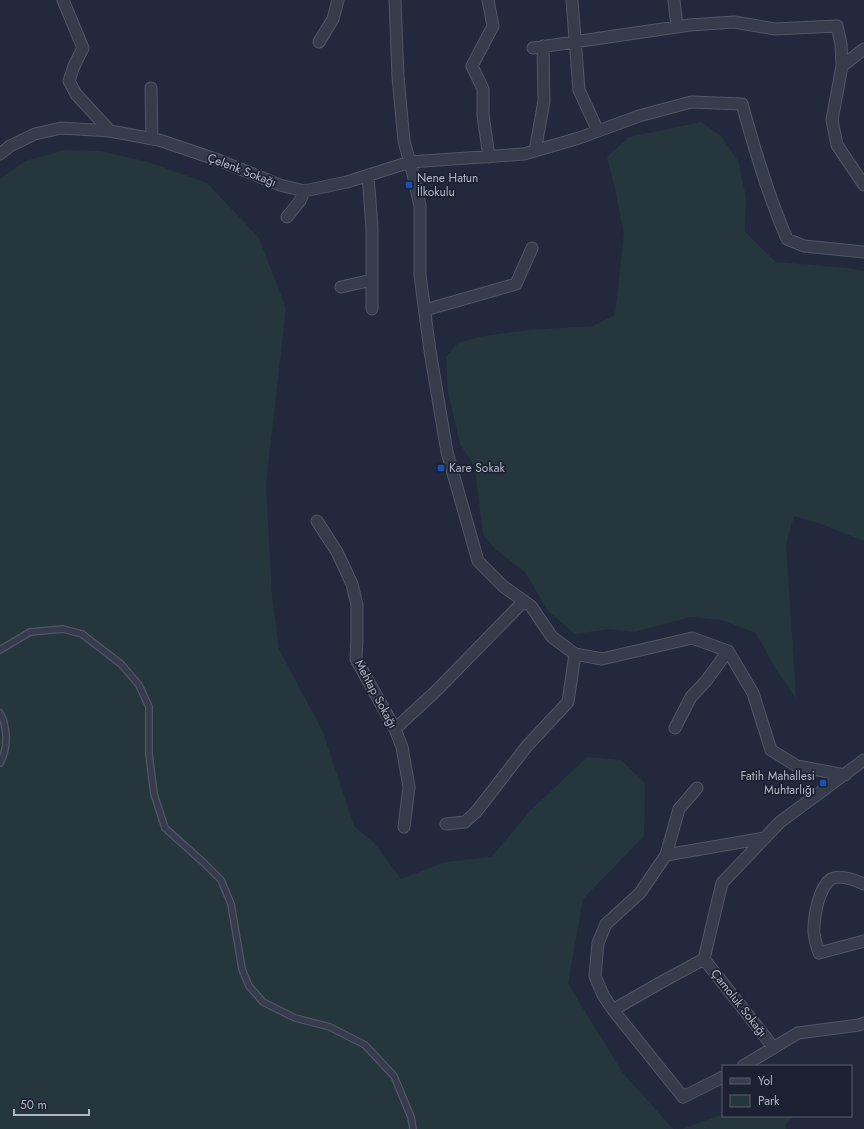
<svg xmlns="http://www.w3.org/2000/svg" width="864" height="1129" viewBox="0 0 864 1129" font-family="Jost,sans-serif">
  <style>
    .green { fill: #25363d }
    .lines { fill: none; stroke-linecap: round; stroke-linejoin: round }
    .lane-casing { stroke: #525767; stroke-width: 8 }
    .street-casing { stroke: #525767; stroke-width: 13 }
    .lane { stroke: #373c4c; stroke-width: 5.5 }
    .street { stroke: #373c4c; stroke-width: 11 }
    .transit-dot { fill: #1a4fb4; stroke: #1c2131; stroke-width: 1.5 }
    .labels { text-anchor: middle; stroke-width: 3.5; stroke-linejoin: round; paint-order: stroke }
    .street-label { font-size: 12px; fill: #b2b7c8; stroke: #1c2131 }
    .poi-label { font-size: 12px; fill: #b2b7c8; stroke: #1c2131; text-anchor: start }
  </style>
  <rect width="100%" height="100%" fill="#23293c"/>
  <path class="green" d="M701,122l20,14 17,25 8,36 -1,35 31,30 72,6 16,3v270l-43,-17 -27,-8 -8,29 10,153 -21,-30 -19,-35 -35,-13 -31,-3 -55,15 -25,-3 -35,5 -27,-23 -23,-39 -30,-23 -12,-14 -8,-68 -15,-23 -12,-52 -2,-35 12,-14 25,-7 46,-6 64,-4 22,-11 9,-81 -10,-49 -7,-28 22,-20z
    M65,150l36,1 47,11 59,21 52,55 27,70 -20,176 6,112 7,53 44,83 31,94 20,17 27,36 44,-17 46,-5 40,-47 56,-53 34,3 24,23 -1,53 -61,63 -15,85 55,89 50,56h-673v-950l25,-18z
    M723,1114v2h71l-9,9 1,4h-104z"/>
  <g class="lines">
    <defs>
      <path id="lane" d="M0,650l30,-18 33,-3 19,5 39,30 18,21 10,22v47l5,40 11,34 39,35 17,17 10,24 11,65 7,17 14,16 32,16 35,9 35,18 29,31 17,41 2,12
        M0,713c8,14 8,36 0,50"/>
      <path id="street" d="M63,0l20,48 -9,18 -5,15 7,13 34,37
        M395,0l3,77 6,64 9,33 7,32v69l10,76 17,101 31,109 26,26 27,19 21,31 23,17 27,5 90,-21 36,13 25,42 18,57 26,16 48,9
        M488,0l5,26 -21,40 11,23v26l6,42
        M572,0l7,90 19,41
        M674,0l3,27
        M319,42l14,-23 5,-19
        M533,48l157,-23 44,-3 41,7 62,-3 4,18 1,22
        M864,49l-22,17 -10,54 5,25 27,40
        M151,88l1,51
        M535,151l9,-50 -1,-55
        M0,154l10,-8 25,-12 26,-6 49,3 49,9 59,20 62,25 24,6 43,-9 63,-20 114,-8 55,-16 60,-22 52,-14 51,2c13,46 26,91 45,135l17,7 60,6
        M368,175l4,53v81
        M287,217l13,-16 4,-10
        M341,287l31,-7
        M425,310l91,-26 16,-36
        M317,521l20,31 15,32 5,21v33l-1,21 39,70 7,18 7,40 -5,40
        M675,728l16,-31 15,-16 22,-30
        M395,729l42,-39 87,-89
        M446,824l19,-2 11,-10 51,-66 41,-44 7,-48
        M666,855l99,-17
        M864,884c-9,-4 -24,-10 -33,-5 -12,8 -17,37 -17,50 -1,7 3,17 5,24l45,-12
        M704,959l70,89
        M613,1010l-10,-15 -8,-19 3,-33 8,-19 34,-31 26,-38 13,-46 18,-21
        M743,1066l55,-33 61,-8 5,-2
        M723,1077l-40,20 -70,-87 45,-26 46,-25 18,-76 58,-61 84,-62"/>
    </defs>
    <use href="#lane" class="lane-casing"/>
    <use href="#street" class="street-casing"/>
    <use href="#lane" class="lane"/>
    <use href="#street" class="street"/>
  </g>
  <g class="transit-dot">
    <rect x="405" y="181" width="8" height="8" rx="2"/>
    <rect x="437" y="464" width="8" height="8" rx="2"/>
    <rect x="819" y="779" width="8" height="8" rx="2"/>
  </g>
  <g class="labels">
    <g class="street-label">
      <text transform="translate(242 170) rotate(21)" y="4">Çelenk Sokağı</text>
      <text transform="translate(376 694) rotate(62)" y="4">Mehtap Sokağı</text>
      <text transform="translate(739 1003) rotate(52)" y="4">Çamoluk Sokağı</text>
    </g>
    <g class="poi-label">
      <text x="417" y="182">Nene Hatun<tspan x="417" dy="14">İlkokulu</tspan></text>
      <text x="449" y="472">Kare Sokak</text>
      <text x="815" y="780" text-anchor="end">Fatih Mahallesi<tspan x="815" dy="14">Muhtarlığı</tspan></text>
    </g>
  </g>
  <rect x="722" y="1065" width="130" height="52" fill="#1c2131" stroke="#585d6d"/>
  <rect x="730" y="1078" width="20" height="6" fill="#373c4c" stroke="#585d6d"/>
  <text x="758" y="1085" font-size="12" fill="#b2b7c8">Yol</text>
  <rect x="730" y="1095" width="20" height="12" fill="#25363d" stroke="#585d6d"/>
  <text x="758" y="1105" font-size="12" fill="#b2b7c8">Park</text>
  <path d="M14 1109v6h75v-6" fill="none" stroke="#b2b7c8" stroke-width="2"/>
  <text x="20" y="1109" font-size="12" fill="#b2b7c8" stroke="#1c2131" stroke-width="3" paint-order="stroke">50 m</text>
</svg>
